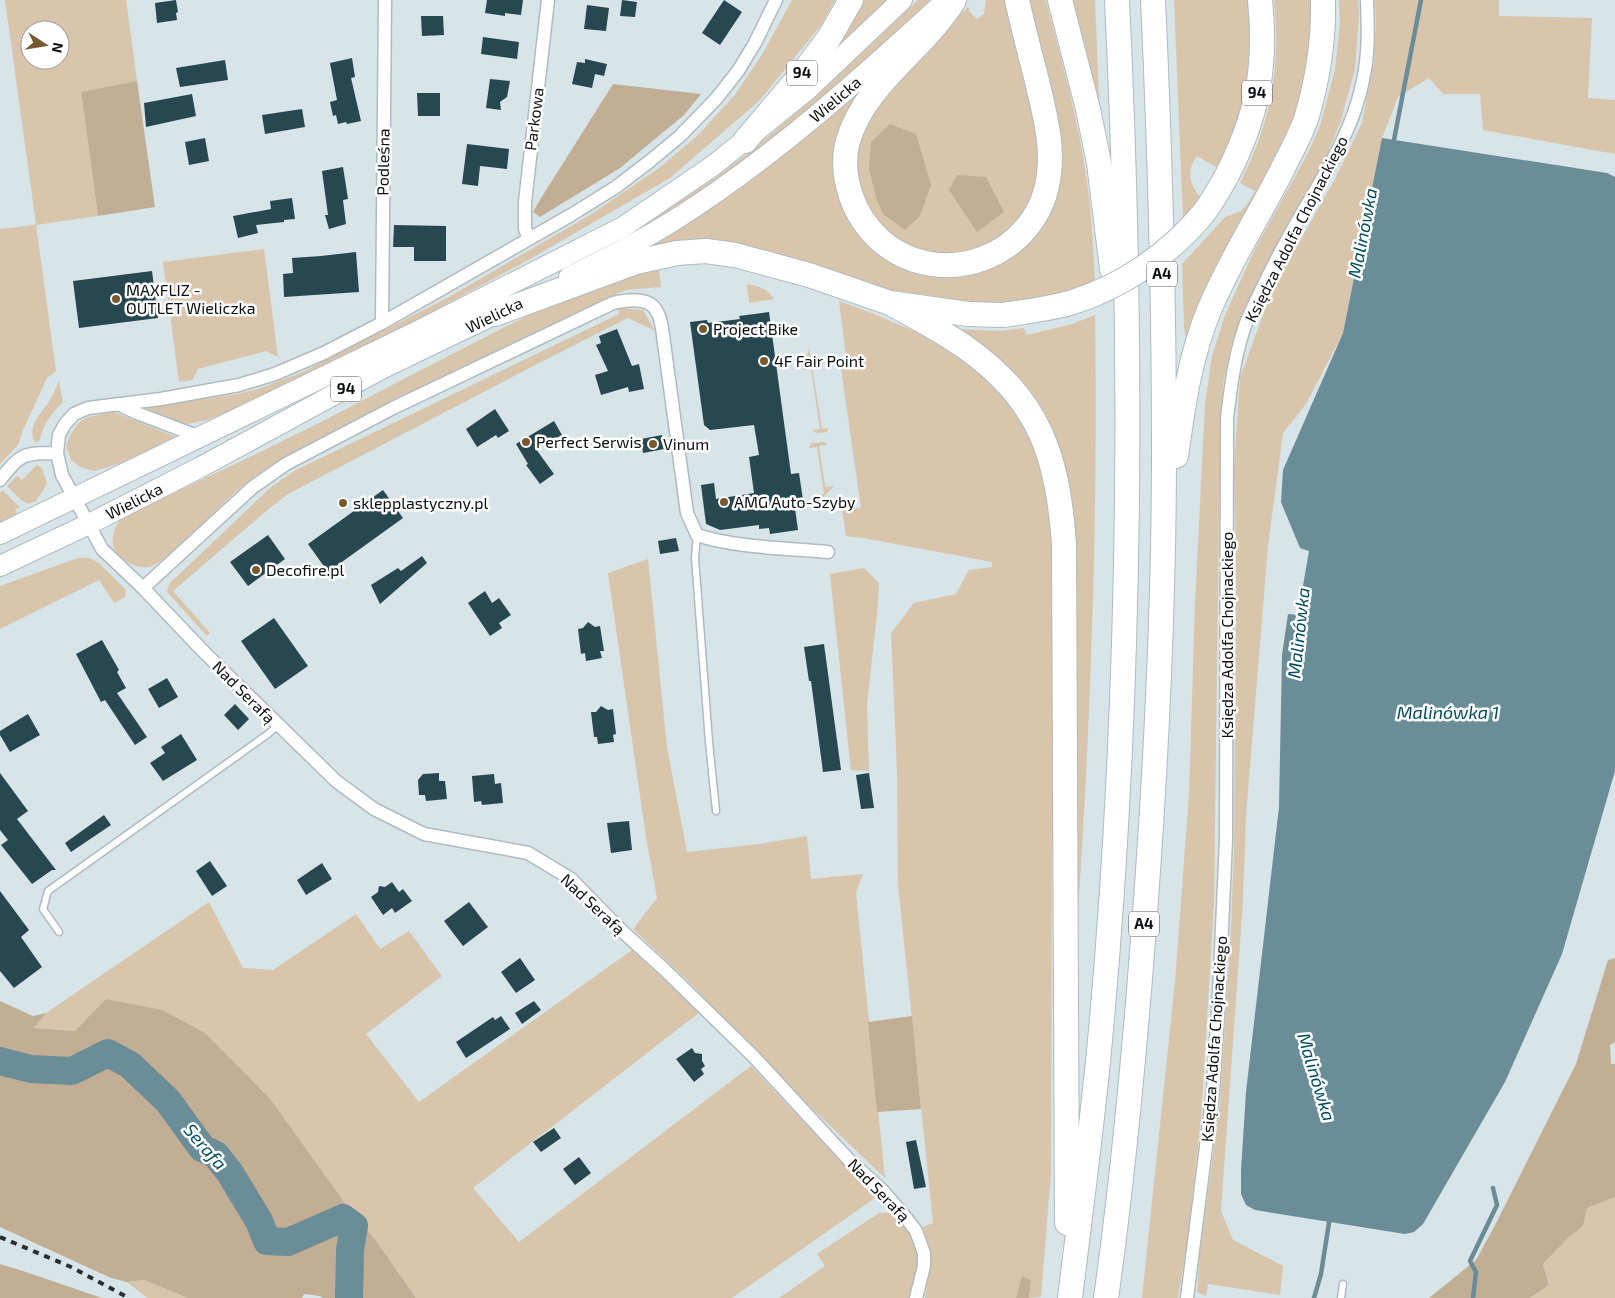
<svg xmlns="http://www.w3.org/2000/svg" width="1615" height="1298" viewBox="0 0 1615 1298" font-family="'Exo 2',sans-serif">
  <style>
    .green { fill: #d9c5ac; fill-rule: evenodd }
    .forest { fill: #c2ae95 }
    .water { fill: #6b8d97 }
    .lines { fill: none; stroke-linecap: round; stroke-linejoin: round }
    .stream { stroke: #6b8d97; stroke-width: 4.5 }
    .river { stroke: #6b8d97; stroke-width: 28 }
    .building { fill: #284851 }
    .lane-casing { stroke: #afbbbf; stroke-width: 9 }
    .street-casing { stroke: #afbbbf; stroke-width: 15 }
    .primary-casing { stroke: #afbbbf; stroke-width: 22 }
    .highway-casing { stroke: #afbbbf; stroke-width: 26 }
    .lane { stroke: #fff; stroke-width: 6 }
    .street { stroke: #fff; stroke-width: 12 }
    .primary { stroke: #fff; stroke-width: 20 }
    .highway { stroke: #fff; stroke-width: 24 }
    .rail { stroke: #292e30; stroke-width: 4; stroke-dasharray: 6 6; stroke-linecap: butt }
    .highway-bridge-casing { stroke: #afbbbf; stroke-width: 26; stroke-linecap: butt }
    .highway-bridge { stroke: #fff; stroke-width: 24 }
    .poi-dot { fill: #78592e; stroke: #fff; stroke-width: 2 }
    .labels { text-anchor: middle; stroke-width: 5; stroke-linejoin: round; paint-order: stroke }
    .shield { fill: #fff; stroke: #545658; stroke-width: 1 }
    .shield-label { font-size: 15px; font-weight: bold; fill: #0a0e10 }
    .street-label { font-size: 16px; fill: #0a0e10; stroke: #fff }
    .poi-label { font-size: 16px; fill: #0a0e10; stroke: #fff; text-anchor: start }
    .water-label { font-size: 18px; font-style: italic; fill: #004c5d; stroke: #fff }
  </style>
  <rect width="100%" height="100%" fill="#d7e4e8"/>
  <path class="green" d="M5,0h121l11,81 -56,12 17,123 -62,9 20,146 -9,7 -24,52 -5,15 -18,19v-235l28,-3 8,-2zM30,30h30v30h-30z
    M792,0h43l-14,25 -61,75 -90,78 -138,80 -242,130 -83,32 -20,4 -38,-12 -2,-5 91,-13 20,-5 45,-17 144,-74 143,-83 69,-47 38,-32 37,-40 29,-43z
    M861,0h27l-60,58z
    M918,0h12c-77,71 -154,143 -242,200 -31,20 -64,37 -96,55l-1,-2c46,-26 93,-52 136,-84 68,-51 129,-110 191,-169z
    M986,0h22l32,139 -4,50 -11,25 -27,27 -48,16 -53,-15 -27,-26 -16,-48 5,-32 42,-65 67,-64 2,2 -2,1 9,9 7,-5z
    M1024,0h22c15,60 33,120 41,182 5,33 6,66 8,99l-10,5 -32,10 -77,12 -330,-59 211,-157 3,1 -18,107 100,74 104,-61z
    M1068,0h27l5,123z
    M1174,0h77l1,13 -4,84 -27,73 -24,-14c-11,14 -8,28 3,41l-17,22z
    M1274,0h38l-3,53 -9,41 -7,24 -23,50 -61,114 -23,58 -2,-13 -2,-63 43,-47 16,-6 5,-5 9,-15 -15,-8c31,-60 41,-116 34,-183z
    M1339,0h19l1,16 -4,54 -15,53 -20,49 -73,130 -15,39 -9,43 -4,127 -5,392 -13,217 -14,123 -9,55h-36l33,-317 14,-186 6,-192 10,-199 7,-48 13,-41 31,-68 52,-94 12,-27 15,-56 5,-47z
    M1375,0h124v16l93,2 -4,80 27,2v54l-132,-24 -3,-36h-37l-14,-16 -31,19 -16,41 -39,195 -37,71 -23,29 -15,113 -22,270 -3,84 -22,311 12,29 50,26 -3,29 -72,-11 -2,12 -9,-4 3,-40 20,-149 11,-173 3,-83 1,-130 1,-152 -2,-97 6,-90 32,-88 62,-109 28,-58 12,-61 2,-40z
    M264,249l14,108 -12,-6 -68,18 -6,11 -13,2 -16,-120z
    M659,270l2,17 -36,3 -337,165c-21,12 -40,26 -58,42 -17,15 -63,66 -81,70 -12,2 -30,-7 -35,-19 -3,-6 0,-20 4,-25 3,-5 12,-8 16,-11 61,-29 121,-57 181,-87 40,-20 78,-41 118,-61 71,-36 147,-80 226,-94z
    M747,284c12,3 21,4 27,15l-25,4z
    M839,301l35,13 52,22 45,25 16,21 24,24 19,26 21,62 6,349 -5,2 -1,328 -10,124 -12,1 2,-18 -8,-3 -7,21h-91l6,-42 -8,-29 10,-4 -35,-339 -1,-113 -6,-138 23,-30 42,-9 13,-24 23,-3v-5l-129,-24 -17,-2 -4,-26 19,-2 -20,-140 5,-12z
    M618,308l25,2 12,21 -27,-13 -89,45 -251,131 -17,13 -98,84 37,42 -3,3 -40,-44 3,-9 100,-95 24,-17 325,-157z
    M1095,315c3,204 -4,407 -18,610l-4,-406c-6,-67 -26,-118 -78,-164 -11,-10 -25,-18 -37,-26l41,2 25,-3 3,7 45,-11z
    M809,348l13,81 6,-1 -1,4 -11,1 -3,-3 7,-1 -9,-59h-8z
    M59,381l4,21c-12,12 -20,22 -23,38l-5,3c-9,-17 7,-30 15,-43 4,-6 6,-13 9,-19z
    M114,412l62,25 -55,26 -26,8 -13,-3 -11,-8 -5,-15c13,-30 18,-27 48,-33z
    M825,442l3,3 -9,1 6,41 9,-1 -18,19 -2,-10 10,-1 -7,-47 -8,1 2,-5z
    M37,465l5,3 5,16 -11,17 -8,3 -7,-4 -14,-14 10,-10 5,4z
    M2,490l18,17 -5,2 3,7 -18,8v-31z
    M78,558h12l9,5 27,27 -1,7 -11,6 -15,-23 -99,49v-43z
    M648,559l19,188 20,105 72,-8 48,-8 4,43 52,-5 -7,19 29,285 -86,-82 -111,-115 -55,-52 24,-31 -11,-61 -38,-264z
    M864,568l15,15 -2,31 -10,90 2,67 -18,-1 -21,-196z
    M209,902l34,66 30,2 83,-56 24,35 29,-18 33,45 -76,58 53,68 213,-152 68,62 -227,176 46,54 232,-176 124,132 -143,100h-316l-39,-56 -33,-40 -269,-171 -41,-3 12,-15z
    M1615,1197v101h-85l19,-13 -6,-21 25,-26 15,-12 4,-18z
    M879,1213h11l21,21 10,19 -10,45h-132l46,-32 -8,-12z
    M144,1280l44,18h-41l-20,-16z"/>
  <path class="forest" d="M137,81l18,126 -57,9 -17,-124z
    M613,84l88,10 -17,21 -64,53 -80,49 -7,-5 5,-9z
    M890,124l26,10 15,51 -11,31 -15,14 -22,-16 -7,-16 -7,-29 2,-27z
    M957,175l29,2 18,35 -27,20 -28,-42z
    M1615,958v84l-5,3 1,19h4v133l-28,11 -4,18 -15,12 -25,26 6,21 -19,13h-101l47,-38 17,-31 83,-165 32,-104z
    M106,999l56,11 43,23 66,67 73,102 33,40 39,56h-93l-3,-2 -16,-2 -2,4h-114l-44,-18 -17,2 -16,-4 -111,-51v-226l33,15 13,-3 -12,15 41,3z
    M912,1016l9,93 -44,3 -9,-90z
    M0,1264l23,7 79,27h-102z
    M1022,1276l9,4 -2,18h-13z"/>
  <path class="water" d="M1382,138l225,35 8,4v594l-53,183 -57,128 -82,142 -9,8 -9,2 -150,-24 -9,-5 -5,-11v-24l5,-78 33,-285 3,-152 6,-41 10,1 11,-64 -9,-3 -19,-46 2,-32 60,-137z"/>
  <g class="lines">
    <path class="stream" d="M1393,145l28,-145
      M1314,1298l7,-24 9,-58
      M1473,1298l3,-26 -6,-11 27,-56 -4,-17"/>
    <path class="river" d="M0,1061l31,8 41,2 36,-18 22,12 38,36 34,47 14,7 14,18 29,48 8,20 21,1 55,-24 11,8 -4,24 -1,48"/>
  </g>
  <path class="building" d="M176,0l2,12 -2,1 1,7 -20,3 -2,-20z
    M487,0h36l-2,15 -16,-2v3l-20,-3z
    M622,0l15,2 -2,15 -15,-1z
    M724,0l18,12 -22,33 -18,-12z
    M587,5l22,3 -3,23 -22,-2z
    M421,16h22l1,19 -22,1z
    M483,37l36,5 -2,17 -36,-5z
    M352,58l3,19 -4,1 10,43 -14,3 -1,-2 -8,2 -2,-9 -3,1 -3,-14 7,-2 -7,-37z
    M585,59l22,5 -3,12 -9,-2 -3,14 -20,-4 5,-22 8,1z
    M225,60l3,20 -48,7 -4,-19z
    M490,79l20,2 -3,16 -7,5 1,8 -15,-2z
    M417,93h23v23h-22z
    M192,94l4,22 -50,11 -2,-24z
    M302,109l3,18 -40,7 -3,-19z
    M205,138l4,23 -20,4 -4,-23z
    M467,144l42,5 -2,20 -27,-3 -2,20 -16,-2z
    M343,167l5,32 -5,1 3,24 -17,5 -4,-14h3l-6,-44z
    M292,198l3,21 -11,1v2l-28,3 2,8 -20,5 -5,-22 38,-7 -1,-8z
    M394,225l52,1v35h-32v-14h-21z
    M356,252l3,40 -75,5 -1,-23 10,-1 -1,-15 29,-2z
    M152,271l6,47 -79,10 -6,-47z
    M769,312l22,162 8,-1 4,27 -9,1 4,29 -28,4 -1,-6 -10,1v-4l-39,5 -14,-6 -5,-39 13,-2 2,16 38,-6 -5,-36 10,-2 -5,-30 -44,5 -6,-5 -14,-103 17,-2 1,3 32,-4 -1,-3z
    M617,329l15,37 7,-2 5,25 -15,3 -1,-5 -27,8 -6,-20 13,-4 -12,-26 5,-2 -2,-7z
    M495,409l14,22 -11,7 -2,-3 -19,12 -11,-18z
    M554,421l8,14 -26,14 18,25 -14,10 -14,-19 2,-1 -12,-20z
    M662,435l2,14 -21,4 -2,-14z
    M383,490l20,28 -75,54 -20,-28z
    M268,535l17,24 -37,27 -18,-24z
    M676,538l3,13 -19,3 -2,-13z
    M422,556l5,7 -47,41 -9,-19 27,-17 3,3z
    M485,591l7,12 7,-5 12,17 -12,8 3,5 -12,8 -22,-33z
    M274,618l34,48 -33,23 -34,-48z
    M588,622l7,5 5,-1 4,25h-4l2,7 -16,3 -1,-8 -4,1 -3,-25 5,-1z
    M102,640l17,30 -2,2 9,16 -9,5 30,44 -12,8 -30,-45 -4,2 -25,-48z
    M824,644l17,126 -18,2 -12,-91h-2l-5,-34z
    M167,678l11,19 -19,11 -11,-19z
    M235,704l14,15 -11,11 -14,-15z
    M601,706l7,4 5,-1 3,25 -3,1 1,7 -16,2 -1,-7h-3l-3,-25h5z
    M28,714l12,21 -30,17 -10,-17v-4z
    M181,734l16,26 -34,21 -13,-18 15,-10 -4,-6z
    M0,773l28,38 -11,8 39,51h-4l-20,14 -31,-39 7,-5 -8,-10z
    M439,773v8h6l2,18 -21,2 -1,-6h-6l-1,-15 5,-6z
    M869,773l5,35 -13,1 -5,-34z
    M494,774l1,10 6,-1 2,20 -21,2 -1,-4 -7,1 -2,-26z
    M104,815l7,10 -40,27 -6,-9z
    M629,821l3,29 -21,3 -4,-30z
    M210,861l17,25 -15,10 -16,-25z
    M322,863l10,16 -26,16 -9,-15z
    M392,882l7,10 4,-3 9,12 -17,12 -3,-5 -9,7 -12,-18 7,-5 1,-6 6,1z
    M0,891l29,39 -8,7 21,30 -28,21 -14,-17z
    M469,902l19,25 -25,19 -19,-25z
    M520,958l15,22 -19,13 -15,-21z
    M534,1001l7,9 -19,14 -7,-11z
    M501,1016l9,13 -44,29 -10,-16 37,-25 2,3z
    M692,1048l3,5 7,1v7l3,5 -4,3 3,5 -10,8 -18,-23z
    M554,1128l7,10 -20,14 -8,-10z
    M916,1140l10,47 -12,2 -8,-47z
    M579,1157l12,16 -16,12 -12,-16z"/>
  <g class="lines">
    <defs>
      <path id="lane" d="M697,535l-2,23 14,184 7,69
        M59,932l-16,-23 5,-18 220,-157 10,-9
        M1341,1298l2,-14"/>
      <path id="street" d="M776,0l-21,43 -17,28 -22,28 -36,37 -30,25 -34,26 -45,28 -189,108 -58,30 -49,21 -36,11 -78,14 -73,9 -14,6 -9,10 -6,11 -2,18 5,22 40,74 41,39 60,63 133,130 38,28 50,25 104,19 43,26 50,51 44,40 89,87 95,103 33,30 25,29 9,12 8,22v13l-8,32
        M529,238l-4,-9v-27l23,-202
        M382,323l3,-323
        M118,404l19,9 63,24
        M0,480c21,-27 23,-27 57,-27
        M143,588l110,-101 33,-23 107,-56 220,-105c13,-3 37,-7 44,9 3,4 4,11 5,16l25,185 10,22c40,13 89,13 131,17
        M1187,1298l26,-207 6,-95 7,-157 1,-421c4,-33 8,-68 21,-100 12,-26 25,-53 39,-78 28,-52 65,-102 76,-160 6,-26 5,-54 4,-80"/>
      <g id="primary">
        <path id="s1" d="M569,277c35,-17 70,-35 104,-56 97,-61 183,-138 268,-216"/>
        <path d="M0,534l418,-203 205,-104 91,-62 93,-75 95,-90"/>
        <path id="s2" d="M0,566l89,-42 110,-56 184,-100 127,-61"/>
      </g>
      <path id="highway" d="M954,0c-31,51 -88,81 -106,141 -5,18 -3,37 3,55 6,18 16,32 29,44 62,54 160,16 169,-66 4,-32 -5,-62 -12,-93 -7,-27 -14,-54 -20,-81
        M1060,0l28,109 11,54 13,106
        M745,141l60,-71 24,-32 22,-38
        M1225,179c32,-61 42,-110 35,-179
        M890,303c27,15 55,29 79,47 72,52 89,109 95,194l3,679
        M495,314l141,-52 41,-9 29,-2 29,4 74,20 81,28 78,11 35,1 21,-3
        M1176,456c7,-50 14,-101 34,-148 21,-50 51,-95 75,-144 8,-16 17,-32 22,-48 11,-38 17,-77 16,-116
        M1070,1298c10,-82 21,-164 29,-247 33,-349 35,-701 18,-1051
        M1106,1298c16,-114 27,-229 36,-345 13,-167 22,-335 22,-502 0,-151 -4,-301 -11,-451"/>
    </defs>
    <use href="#lane" class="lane-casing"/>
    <use href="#street" class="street-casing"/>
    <use href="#primary" class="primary-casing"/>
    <use href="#highway" class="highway-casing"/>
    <use href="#lane" class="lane"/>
    <use href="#street" class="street"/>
    <use href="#primary" class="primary"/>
    <use href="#highway" class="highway"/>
    <path class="rail" d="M0,1237l71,30 58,31"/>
    <defs>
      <path id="highway-bridge" d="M1024,312c16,-3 33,-5 49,-10 50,-16 95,-47 129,-87 9,-11 16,-24 23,-36"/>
    </defs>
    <use href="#highway-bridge" class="highway-bridge-casing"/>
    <use href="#highway-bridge" class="highway-bridge"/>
  </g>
  <g class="poi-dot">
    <circle cx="116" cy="299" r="5"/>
    <circle cx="703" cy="329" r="5"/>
    <circle cx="764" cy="361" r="5"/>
    <circle cx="526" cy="442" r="5"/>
    <circle cx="653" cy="444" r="5"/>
    <circle cx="724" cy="502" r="5"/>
    <circle cx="343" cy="503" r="5"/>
    <circle cx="256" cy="570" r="5"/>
  </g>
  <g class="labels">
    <g class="shield">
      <rect x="787" y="60.5" width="30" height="25" rx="4"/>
      <rect x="1242" y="80.5" width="30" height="25" rx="4"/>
      <rect x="1147" y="261.5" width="30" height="25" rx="4"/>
      <rect x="331" y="376.5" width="30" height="25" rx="4"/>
      <rect x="1129" y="911.5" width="30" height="25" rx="4"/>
    </g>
    <g class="shield-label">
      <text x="802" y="78">94</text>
      <text x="1257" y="98">94</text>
      <text x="1162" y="279">A4</text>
      <text x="346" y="394">94</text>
      <text x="1144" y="929">A4</text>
    </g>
    <g class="street-label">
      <text dy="6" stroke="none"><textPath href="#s1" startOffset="321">Wielicka</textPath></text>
      <text transform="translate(534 119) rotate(-83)" y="6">Parkowa</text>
      <text transform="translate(383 162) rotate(-89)" y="6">Podleśna</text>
      <text transform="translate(1296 229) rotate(-63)" y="6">Księdza Adolfa Chojnackiego</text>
      <text transform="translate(494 315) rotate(-26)" y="6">Wielicka</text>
      <text dy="6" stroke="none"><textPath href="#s2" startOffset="149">Wielicka</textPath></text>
      <text transform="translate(1227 635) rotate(-90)" y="6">Księdza Adolfa Chojnackiego</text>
      <text transform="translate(244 692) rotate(45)" y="6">Nad Serafą</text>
      <text transform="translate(593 904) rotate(43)" y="6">Nad Serafą</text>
      <text transform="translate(1214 1039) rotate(-86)" y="6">Księdza Adolfa Chojnackiego</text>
      <text transform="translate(879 1190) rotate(46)" y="6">Nad Serafą</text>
    </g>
    <g class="poi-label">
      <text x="126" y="296">MAXFLIZ -<tspan x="126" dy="18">OUTLET Wieliczka</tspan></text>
      <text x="713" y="335">Project Bike</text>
      <text x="774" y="367">4F Fair Point</text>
      <text x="536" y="448">Perfect Serwis</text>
      <text x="663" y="450">Vinum</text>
      <text x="734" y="508">AMG Auto-Szyby</text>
      <text x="353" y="509">sklepplastyczny.pl</text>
      <text x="266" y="576">Decofire.pl</text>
    </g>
    <g class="water-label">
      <text transform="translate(1363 233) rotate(-79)" y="6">Malinówka</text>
      <text transform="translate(1299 633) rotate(-84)" y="6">Malinówka</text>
      <text x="1448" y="719">Malinówka 1</text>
      <text transform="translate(1316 1077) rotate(73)" y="6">Malinówka</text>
      <text transform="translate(205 1147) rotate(49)" y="6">Serafa</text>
    </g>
  </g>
  <g transform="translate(45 45) rotate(102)"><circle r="24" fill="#ffffff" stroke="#9d9f9f"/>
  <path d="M0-4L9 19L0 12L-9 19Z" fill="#78592e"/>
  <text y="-8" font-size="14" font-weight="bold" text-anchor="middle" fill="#0a0e10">N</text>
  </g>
</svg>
